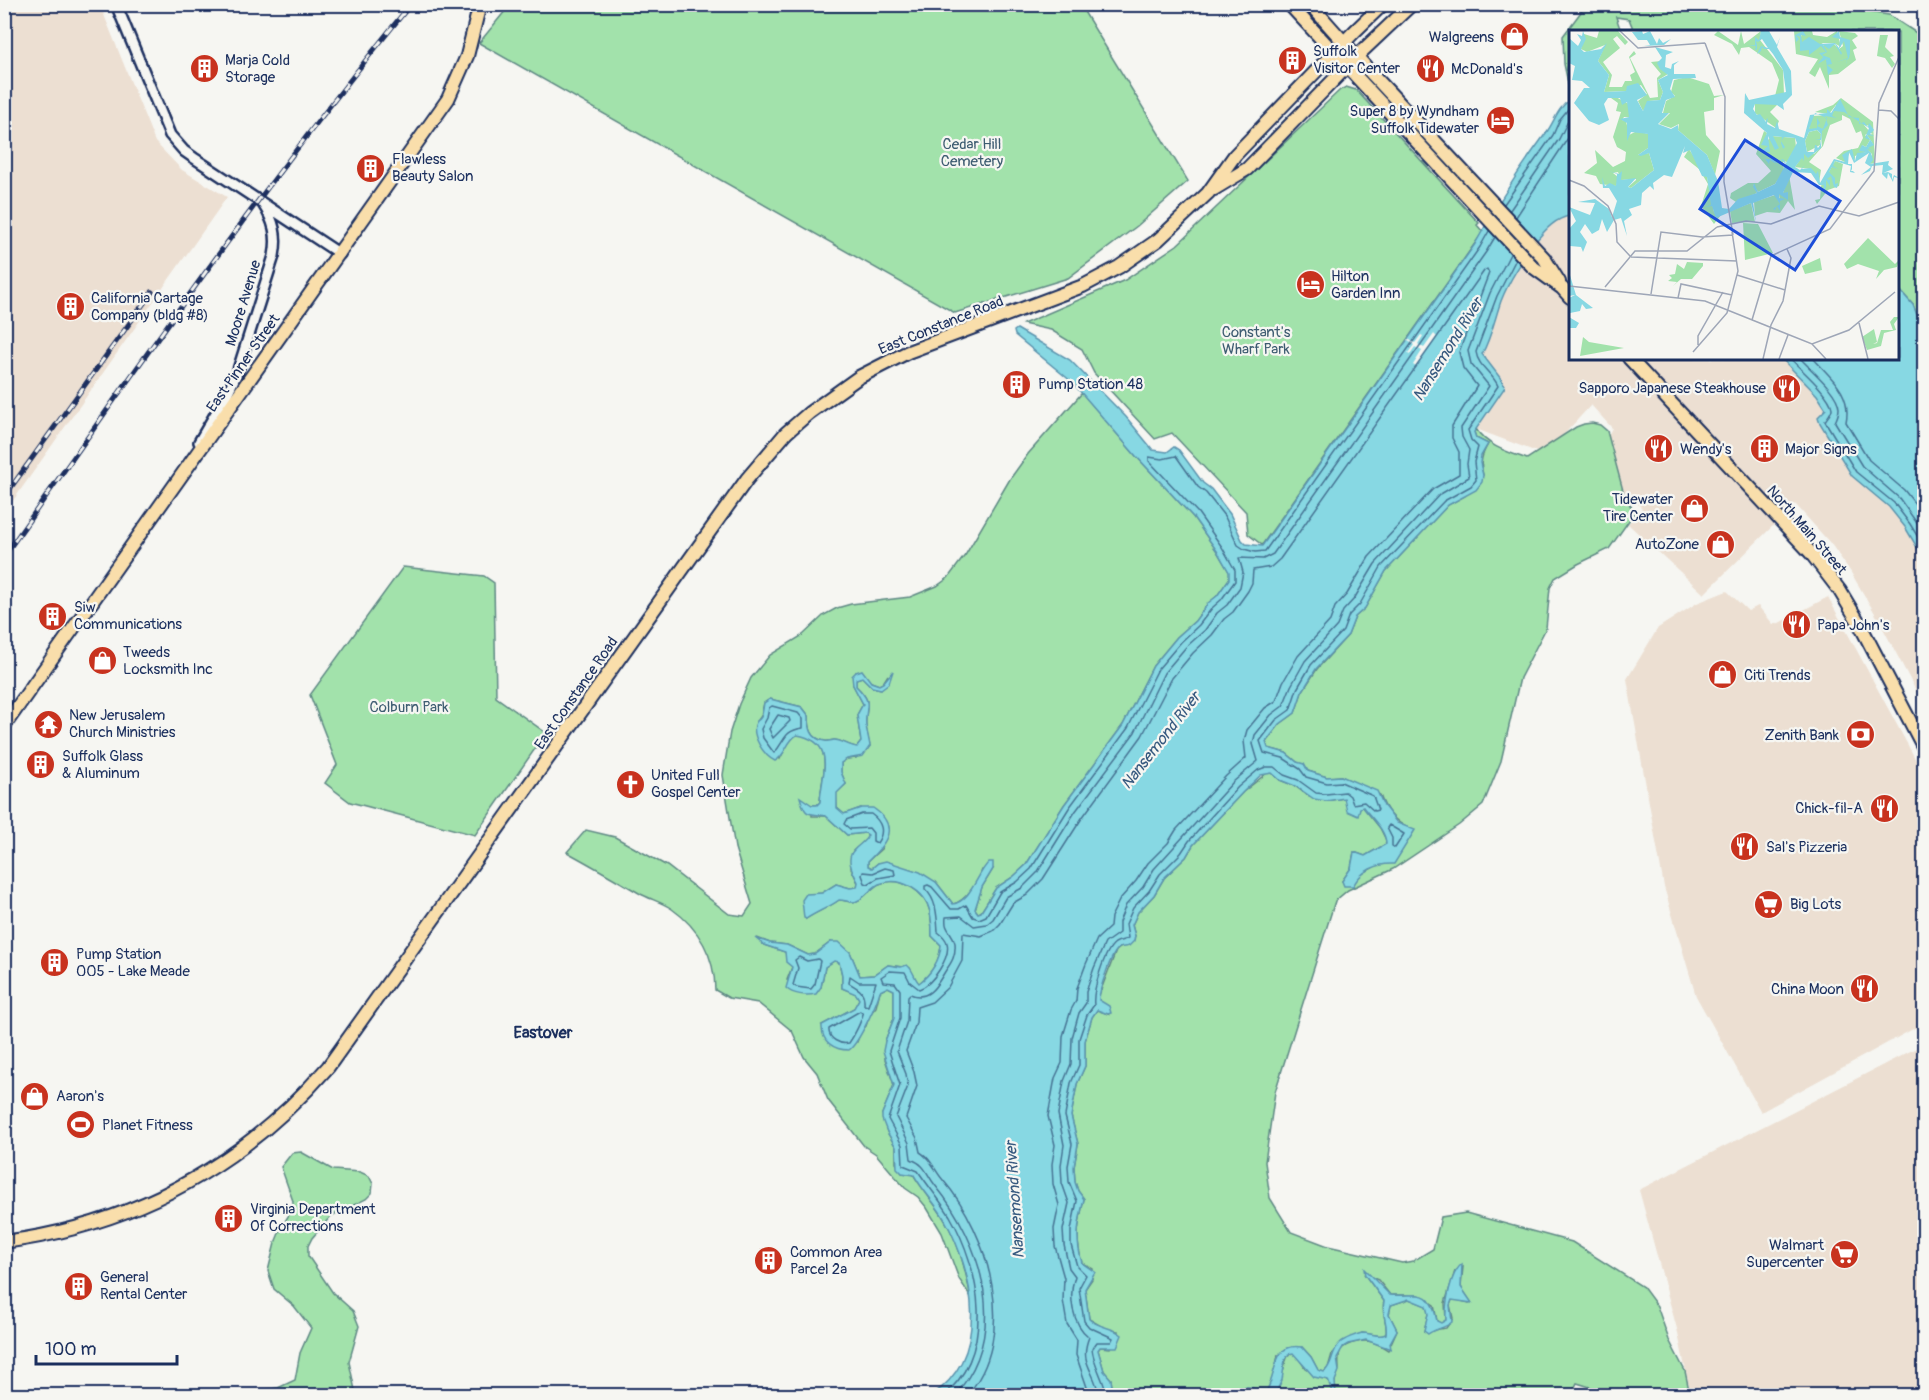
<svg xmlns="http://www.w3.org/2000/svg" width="1929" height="1400" viewBox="0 0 1929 1400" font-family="Pangolin,sans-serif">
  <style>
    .built { fill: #ecdfd2 }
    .green { fill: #a2e2ab; stroke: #5e8884; stroke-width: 1.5 }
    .water { fill: #87d8e3; stroke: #5c94ae; stroke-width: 1.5 }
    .pier { fill: #f6f6f2 }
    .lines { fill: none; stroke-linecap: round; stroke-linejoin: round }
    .shore { stroke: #467393; stroke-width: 1.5 }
    .minor-casing { stroke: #1b2f5e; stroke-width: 14 }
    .major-casing { stroke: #1b2f5e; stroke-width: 16 }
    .minor { stroke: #f6f6f2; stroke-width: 9 }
    .major { stroke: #f9deab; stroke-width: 12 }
    .rail-casing { stroke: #1b2f5e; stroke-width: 5 }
    .rail { stroke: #f6f6f2; stroke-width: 3; stroke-dasharray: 9; stroke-linecap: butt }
    .labels { text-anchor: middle; stroke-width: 4.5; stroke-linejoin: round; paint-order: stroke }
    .poi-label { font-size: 15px; fill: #1b2f5e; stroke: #f6f6f2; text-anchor: start }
    .park-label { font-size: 15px; fill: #3d5c71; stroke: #f6f6f2 }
    .street-label { font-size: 15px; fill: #1b2f5e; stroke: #f6f6f2 }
    .water-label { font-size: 16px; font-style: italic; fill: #36597f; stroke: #f6f6f2 }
    .neighbourhood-label { font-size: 16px; font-weight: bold; fill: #1b2f5e; stroke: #f6f6f2 }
    .inset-road { fill: none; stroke: #9ea6b7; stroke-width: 1.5 }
    .view { fill: #1d4ed8; fill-opacity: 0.15; stroke: #1d4ed8; stroke-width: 3 }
    .inset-edge { fill: none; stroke: #1b2f5e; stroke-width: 3 }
  </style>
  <rect width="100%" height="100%" fill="#f6f6f2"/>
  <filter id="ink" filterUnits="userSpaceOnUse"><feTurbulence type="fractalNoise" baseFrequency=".0167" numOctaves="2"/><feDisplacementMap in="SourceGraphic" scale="12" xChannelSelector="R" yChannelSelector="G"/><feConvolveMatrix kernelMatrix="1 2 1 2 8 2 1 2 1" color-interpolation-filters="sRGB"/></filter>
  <g filter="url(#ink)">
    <path class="built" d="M5,4l95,1 55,137 27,28 45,27 -222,315z
      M1570,216v142l212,1 35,36 9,15 -6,13 27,46 5,7 37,30 16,21 19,32v147l-48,-91 -26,-44 -19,-27 -36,-40 -91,90 -76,-70 14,-16 -48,-46 18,-34 -21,-23 -46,50 -69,-26 29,-42 -4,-8 -19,-25 5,-10 15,-46 14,-30 26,-33 16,-16z
      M1727,591l21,20 10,-5 15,18 6,-1 49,-26 96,178v248l-163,89 -65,-116 -32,-109 -37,-208 31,-51 39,-25z
      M1924,1044v351h-233l-14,-66 -38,-139z"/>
    <path class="green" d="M1809,4l80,11 35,23v289l-4,-5 -7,-17 -15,-17v-256l-264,-1 -5,-12 -13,-2 5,14 -51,1v61l-6,-29 -1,-28 23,-31z
      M510,5h570l108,176 -51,45 -69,52 -113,35 -476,-270z
      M1346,87l10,3 123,133 -2,2 6,7 -221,313 -14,-11 -2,-22 -74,-79 -17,6 -61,-66 -12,-24 -31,-19 -28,-6 102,-44 52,-35 163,-155z
      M1082,393l54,63 57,61 24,34 13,22 -1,6 -12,17 -9,8 -13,17 -18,16 -24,29 -30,59 -59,80 -38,60 -13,12 -17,11 -15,24 -3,1 -3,-4 7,-22 11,-18 -11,1c-4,12 -16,31 -29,34l-17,-22 -58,-19 -6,5 -4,-2v-5l14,-13 -21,-40 -17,6 -7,-6 -1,-15 10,-9 -5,-12v-9l6,-4 9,-1 14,-12c-2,-7 -3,-13 -4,-20 -2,-20 9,-22 -10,-40v-7l6,-2 10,10 9,2 7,-14 -5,8 -4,2 -8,-3 -15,-10 -3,13 10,19 -6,11 4,27 -4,5c-8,-1 -16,-7 -23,-7 -2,0 -7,2 -9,1 -15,-2 -16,-14 -16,-25l-7,-9 -32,-8 -6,4 -3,13 -5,7 24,36 11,-22 6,-3c41,8 24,41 23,68l-3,3h-5v11h14l21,19 18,-2 3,2 -2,5 -13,11 -2,17 7,15 -1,4 -7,1 -14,-4 -14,9 -16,2v24c10,-7 22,-11 33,-19 5,0 9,2 13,2 11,0 18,-14 27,-18 7,-3 17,-3 23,-1 27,10 30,27 30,53l9,9c-1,15 -10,29 -22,39l-4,-6 -5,-10 -22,-3 -14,10 -14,1 -10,-24 -19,-10 -16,12 -7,1 -21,-10 -17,-2 -13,-5 7,7 21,7 7,15 -5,13 34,7 4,-20 9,-6 5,1 3,13v13l15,6 2,5 -5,9 -32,17 35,17 4,-11 5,-5 4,-12 6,-7 4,-16 8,-4 6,3v28l-9,23v18l9,26 -12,29 5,18 9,15v16l6,10 11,1c9,16 21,28 30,43 16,25 22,52 28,80l-12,-18 -17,-46 -15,-25 -9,-11 -13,-9 -29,-34 -12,-8 -36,-46 -11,-27 -13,-16 -12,-26 -34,-28 -29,-5 -14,-8c0,-33 -16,-62 -43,-81 -10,-7 -23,-10 -33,-16 -24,-14 -48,-28 -72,-41l19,-22 29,7 52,29 62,48 15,2 8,-12 -17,-56 -12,-73 7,-43 9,-28 12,-26 19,-23 33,-20 21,-20 13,-7 14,-4 59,-7 27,-11 11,-8 18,-24 44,-75 18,-25z
      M1592,423l8,2 7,6 18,67 10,14 -26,37 -31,15 -23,14 -5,10 -4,40 -26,50 -19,83 -18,44 -24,20 -66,44 -45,21 -13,11 -60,191 -10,70 5,36 21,34 37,14 74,17 11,-2 20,-12 8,-32 25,-4 106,29 71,45 14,19 12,34 16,31 5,24h-109l1,-3 8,-5 -13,-4 -5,10 -7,2h-230c1,-4 -1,-9 0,-13 0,-5 4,-9 4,-14 -1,-16 -1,-22 18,-26 12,-3 20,1 31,8l9,-20 -8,-16 2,-9 18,-6 18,7 1,8 -4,17 22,-3 7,-10 -3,-13 2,-5h5l12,3 2,-1 -10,-15 2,-20 -8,4 -10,32 1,17 -5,4 -4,-3 -3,-16 -16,-10h-28l-12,-15 -13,-5 19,26c-3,14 4,21 2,33l-5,2 -19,-3 -30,21 -4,14 -4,4 -6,-2 -7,-13 -9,-10 -24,8 -5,24 -6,11 -28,-2 -9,8 -117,-1 -2,-16 -7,-8 -6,-21 2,-3 10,1 8,-17 -12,-2 -17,-10 -4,-30 7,-10 1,-10 -11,-6c-7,-25 -4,-38 2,-64l-6,-8 -3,-9 -1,-15 4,-23 -7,-28 6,-32 8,-18v-25l7,-24 5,-7 11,4 -9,-13v-6l17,-44 19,-15 -3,-11 6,-13 16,-17 10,-17 22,-21 7,-12 50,-53 24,-19h5l8,7 15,6 12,9 19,6 18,-3 19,9 17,21 6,12v4l-21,12 -11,-4 -3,16 -9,13 11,5 5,-10 23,-13 27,-35c-14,-7 -23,-18 -28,-33l-39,-19 -14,1 -19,-6 -22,-18 -18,-5 -2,-6 14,-18 15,-11 7,-21 15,-23 31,-34 7,-18 10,-9 21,-37 62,-66 17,-9 18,-21c-3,-13 -2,-19 5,-31l-12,-6 -2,-6 2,-3c11,17 32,23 51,30l49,-32 8,-3z
      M403,567l81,9 10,7 2,114 50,36 -71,102 -125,-33 -25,-19 12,-18 -27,-70z
      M301,1152l32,18 27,2 9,4 4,8 -1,9 -6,6 -35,17 -19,22 -4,8v10l25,37 20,18 6,15 -10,36 7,33h-19l-2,-5 -3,-2v7l-84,1 3,-4 27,-4 17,-8 5,-27 11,-25 -17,-22 -20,-17 -6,-18 7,-28 7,-17 10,-16 1,-9 -12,-34 11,-14z
      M1293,1353l3,1 9,14 23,12 4,11 3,4h-62c11,-11 8,-28 16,-41z"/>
    <path class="water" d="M1570,100v116c-14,2 -24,13 -33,24 -14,20 -27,38 -36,61 -6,17 -10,37 -19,53l19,25 4,8 -31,45 2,6 12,6 -7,12 -1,7 3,12 -1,7 -6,8 -28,15 -62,66 -21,37 -10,9 -7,18 -32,34 -14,23 -7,21 -15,11 -14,18 2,6 18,5 11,9 7,2 4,7 19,6 14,-1 36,15 7,15 13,17 18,7 -21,34c-17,-1 -33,7 -41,22h-9l-2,-5 9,-13 3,-16 11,4 21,-12c0,-14 -15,-26 -23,-37l-3,1 -2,8 -11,-5 -3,-13 -18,3 -12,-2 -19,-13 -15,-6 -8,-7 -11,2 -18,17 -50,53 -7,12 -22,21 -10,17 -16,17 -6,13 3,11 -1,5 -5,5c-2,1 -8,1 -10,2 -8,5 -20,43 -20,52l10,6 2,7 -3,1 -11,-4 -5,7 -7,24v25l-8,18 -6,32 7,28 -4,23 1,15 3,9 6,8c-6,26 -9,39 -2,64l13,9 -10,17 4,30c10,9 24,8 33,16l-5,12h-17l-2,3 6,21 7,8 2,16h-181c59,-39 42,-122 13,-175 -9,-16 -22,-29 -31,-45l-12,-2 -5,-5 -1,-21 -9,-15 -5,-13v-5l12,-29 -11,-34 2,-10 9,-23v-28l-6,-3 -8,4c-3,12 -21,52 -31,59 -15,0 -28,-8 -27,-25l32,-17 5,-9 -3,-5 -14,-6v-13l-3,-13 -5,-1 -9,6 -4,20 -5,7c-10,2 -23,1 -30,-6l6,-21 -6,-5 -1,-10 -21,-7 -9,-7 15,5 17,2 21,10 7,-1 16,-12h8l11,10 10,24 14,-1 14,-10 13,2 6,-2c6,4 7,13 12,18 12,-9 21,-23 22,-38l-9,-9c0,-26 -3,-43 -30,-53 -6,-2 -16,-2 -23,1 -9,4 -16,18 -27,18 -4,0 -8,-2 -13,-2 -11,8 -23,12 -33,19l-2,-1 -2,-18 4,-6 16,-1 14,-9 14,4 7,-1 1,-5c-5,-10 -13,-23 -4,-32 5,-6 11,-8 14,-15l-3,-2 -18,2 -21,-19c-17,-4 -20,3 -26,-19l12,8h5l3,-3c1,-27 18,-60 -23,-67 -11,6 -11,21 -22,26 -11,-5 -23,-24 -20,-36 3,-8 2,-2 6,-8 2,-4 2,-10 3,-14l6,-4 32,8 7,9c0,11 1,23 16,25 1,1 8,-1 9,-1 7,0 15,6 23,7l4,-5 -4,-27 6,-11 -10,-19 -1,-9 4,-4 6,-2 9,12 8,3 4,-2 10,-12 -4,12 -8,6 -9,-2 -10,-10 -6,2v7c19,19 8,19 10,40 1,6 3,13 4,20l-7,10 -16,3 -6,4v9l5,12 -9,9v15l7,6 17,-6h12c27,18 14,35 -5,53v5l4,2 6,-5 8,-2 34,11 16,10 17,22c19,-4 24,-31 36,-42h4v7l-11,18 -7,22 3,4 3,-1 15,-24 17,-11 13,-12 38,-60 59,-80 30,-59 24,-29 18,-16 13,-18 9,-7 12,-17v-7l-12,-21 -24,-34 -57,-61 -64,-74 -57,-47 -1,-4 3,-2 53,31 56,57 27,33 14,2 7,-5 5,3 24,33 8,6 19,25 12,26 4,4 16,2 213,-302c21,-38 45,-76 71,-111 9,-12 11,-25 24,-33z
      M1898,288l15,17 7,17 4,5v232l-19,-32 -16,-20 -37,-31 -32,-53 -2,-6 8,-8 -9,-14 -35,-36 116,-1z
      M1462,1264l-1,23 11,16 -20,-3 -2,5 2,17c-8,7 -16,6 -24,12l-4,-3 4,-17 -2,-8 -17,-7 -18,6 -2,9 8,16 -7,13 1,6 -25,-9 -18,4 -5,3 -6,11 2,13 -4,10 1,14 -4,-3 -4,-12 -14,-3 -21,-24 -4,1 -4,6 -3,20 -7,14 -45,1c21,-16 19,-3 37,-5 11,-20 5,-47 35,-43l9,10 7,13 6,2c9,-7 7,-21 16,-29 4,-4 17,-9 22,-10 9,0 16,5 24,1 2,-13 -5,-18 -2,-33l-19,-26 -1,-6 26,26c29,2 40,-9 47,26l4,2 5,-3c-1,-15 4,-47 16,-56z"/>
    <path class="pier" d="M1434,334l3,3 -21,30 -3,-2 9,-14 -7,-4 -5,7 -2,-1 6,-8 -7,-5 1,-1 7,4 6,-8 2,1 -5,8 6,4z"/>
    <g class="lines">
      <path class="shore" d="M1504,204l49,-69 7,-16 10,-12
        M1510,210l49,-71 11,-22
        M1516,217l54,-82
        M1790,358c10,11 40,36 42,50 0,5 -5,9 -7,13l31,51 38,31 16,21 14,23
        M1800,358c11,12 38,34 39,50 0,5 -2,10 -4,14l27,44 37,32 25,35
        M1813,358c18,20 39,35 33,64l23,38 35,30 20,25
        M772,706l26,7 5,6v9c-21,3 -17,13 -29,25l-11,-15 -2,-9 6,-11 2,-10z
        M778,715l11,3 1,3 -17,17 -4,-9z
        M862,814h9c11,8 14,18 6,29l-4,-2v-8l-4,-5 -19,1 -6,-5 2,-4z
        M1389,825l15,9 -9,14 -3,-2v-8l-5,-10z
        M885,868l9,2 1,5 -17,3 -10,6 -3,-1 -3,-8 1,-3 10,1z
        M799,957l8,4 11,-2 2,2 -5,23 -4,5 -15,-2 -3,-2 5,-17 -3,-8z
        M850,976l9,6h17l-8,24 -4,-1c1,-14 -5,-16 -15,-22z
        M860,1011l3,3c-2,8 -9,22 -14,29 -9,2 -21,-4 -20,-14z
        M943,1396c54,-44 37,-128 7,-180 -10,-16 -22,-30 -32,-45l-15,-6 -1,-20 -14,-26 12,-34 -11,-34 11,-33v-28l-5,-7 -12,-1 -2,-5 9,-6 15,1 5,10 9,7c13,-4 32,-32 28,-46 -1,-5 -5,-8 -9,-11 -1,-15 -1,-32 -13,-43v-3l3,-1 4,2 19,22h8l7,-4 7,12 6,2 7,-3 14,-24 17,-10 14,-13 38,-61 59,-80 30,-59 23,-27 18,-17 13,-17 9,-8 14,-19v-11l-13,-23 -24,-34 -49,-52v-4l13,2 14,-3 22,31 8,6 19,24 13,28 6,4 11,3 10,-1 215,-304 9,-16
        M954,1396c57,-62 28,-154 -19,-211 -10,-13 -8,-19 -24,-26l-2,-16 -13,-26 12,-31 -2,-12 -9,-23 10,-30 1,-25 2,-2c20,8 27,-10 36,-24 6,-8 10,-15 9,-27 -2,-12 -11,-12 -9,-26l15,-1 13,10 13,-2 6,-5 13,-22 16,-9 15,-15 38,-61 60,-80 29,-59 22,-26 19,-17 12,-17 10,-8 13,-18 3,-15 -4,-14 24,1 10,-5 213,-302 9,-15
        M966,1396c54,-59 23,-163 -23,-216 -9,-10 -11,-21 -23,-28l-3,-14 -11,-20 11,-32 -3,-14 -8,-21 10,-28 1,-16 15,-5 16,-15 14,-26 1,-28 18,3 12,-5 7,-7 13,-21 14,-8 16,-16 39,-61 60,-82 30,-58 21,-25 19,-18 12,-16 9,-7 15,-21 4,-8 1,-13 18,-3 9,-8 204,-288 3,-2 2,4 -30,79 4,16 14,18 -25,40v12l7,14v22l-26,15 -64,68 -22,37 -12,13 -5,14 -32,35 -15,26 -7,19 -11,7 -18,22 -3,11 2,17 -20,18 -50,54 -8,13 -20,20 -12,18 -16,18 -9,18 -1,10 -13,12 -11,25 -9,24 -1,13 -5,9 -8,26 -1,27 -7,15 -7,38 7,29 -3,19 1,20 6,21 -5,24 1,17 9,32 -1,22 4,24 10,16 -1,15 14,41
        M1099,1396c-3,-25 -21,-32 -10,-59 -17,-13 -21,-41 -14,-61l-6,-8 -5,-23 -1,-15 6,-27 -7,-20 -1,-18 3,-20 -6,-31 6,-33 7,-17 1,-26 7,-25 7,-10v-11l8,-24 11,-25 14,-10v-11l7,-17 17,-18 11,-18 79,-87 25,-21 -5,-17 2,-9 16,-20 12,-9 8,-20 14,-25 32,-35 6,-15 11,-12 21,-35 64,-69 30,-18 -2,-13 2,-14 -7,-13 -1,-9 28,-42 -18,-22 -3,-13 22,-58 20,-39
        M1107,1396c-3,-17 -13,-30 -15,-47l5,-7h14l2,-4 -24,-11 -5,-6 -5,-33 7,-13 -9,-9 -6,-21v-15l6,-29 -8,-19 -1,-16 4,-22 -7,-28 6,-33 8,-18v-26l8,-24 7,-10c-2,-13 10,-54 21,-62 5,-3 9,-2 13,-5l-2,-14 7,-16 16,-17 11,-17 21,-21 8,-12 49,-54 20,-17 8,-3h8l10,8 14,5 18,13 10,1 19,-2 5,4 3,8 11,-2 10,9 4,-1 -5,-14 -32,-14 -14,1 -21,-6 -6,-8 -17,-11 -19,-5 -4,-12 16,-21 14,-10 7,-21 14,-24 32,-34 6,-16 11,-11 21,-37 63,-66 27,-15 5,-6 -2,-18 4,-15 -7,-7 -3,-10 30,-44c-5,-13 -20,-19 -22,-34l21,-56 19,-37"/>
      <defs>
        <path id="minor" d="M116,4l54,131 14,16 10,7 146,96
          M199,442l28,-48 10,-21 37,-117c4,-20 0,-35 -11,-52"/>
        <path id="major" d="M1289,4l244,263 29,21 8,9
          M1310,4l63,71 171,183 15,24
          M1214,189l33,-20 110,-113 55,-52
          M1629,358l182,195 29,38 18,30 66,127
          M4,726l444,-627 19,-43 13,-52
          M4,1242c130,-17 238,-76 324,-175l379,-532 40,-56 39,-46 23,-20 50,-36 49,-25 175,-66 36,-19 39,-27 50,-47 27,-38 119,-123 29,-28"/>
      </defs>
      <use href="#minor" class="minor-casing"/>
      <use href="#major" class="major-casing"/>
      <use href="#minor" class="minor"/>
      <use href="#major" class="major"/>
      <defs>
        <path id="rail" d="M4,497l148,-205
          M4,556c132,-187 262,-375 407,-552"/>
      </defs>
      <use href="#rail" class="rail-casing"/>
      <use href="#rail" class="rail"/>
    </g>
  </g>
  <defs>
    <symbol id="shop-disc" viewBox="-11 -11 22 22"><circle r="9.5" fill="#c8321e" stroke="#f6f6f2"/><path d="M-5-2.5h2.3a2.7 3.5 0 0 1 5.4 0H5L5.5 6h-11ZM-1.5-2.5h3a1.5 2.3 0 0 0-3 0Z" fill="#fff"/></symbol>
    <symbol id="building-disc" viewBox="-11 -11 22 22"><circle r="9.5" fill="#c8321e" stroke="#f6f6f2"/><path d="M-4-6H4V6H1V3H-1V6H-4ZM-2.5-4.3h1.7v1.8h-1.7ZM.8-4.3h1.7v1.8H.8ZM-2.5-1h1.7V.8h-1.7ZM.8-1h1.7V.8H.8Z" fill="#fff"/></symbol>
    <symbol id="restaurant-disc" viewBox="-11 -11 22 22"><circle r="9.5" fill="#c8321e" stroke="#f6f6f2"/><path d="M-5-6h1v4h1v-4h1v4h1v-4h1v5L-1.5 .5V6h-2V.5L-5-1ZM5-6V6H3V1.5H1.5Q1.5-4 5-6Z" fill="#fff"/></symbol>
    <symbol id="hotel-disc" viewBox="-11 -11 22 22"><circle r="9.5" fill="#c8321e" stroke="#f6f6f2"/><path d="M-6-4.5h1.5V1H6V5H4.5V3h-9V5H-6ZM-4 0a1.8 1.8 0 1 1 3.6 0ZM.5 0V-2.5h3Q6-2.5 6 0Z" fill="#fff"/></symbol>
    <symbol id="temple-disc" viewBox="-11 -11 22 22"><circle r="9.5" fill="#c8321e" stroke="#f6f6f2"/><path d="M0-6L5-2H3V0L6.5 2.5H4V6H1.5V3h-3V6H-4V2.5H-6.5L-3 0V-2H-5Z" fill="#fff"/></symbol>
    <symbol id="bank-disc" viewBox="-11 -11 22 22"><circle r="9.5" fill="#c8321e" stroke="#f6f6f2"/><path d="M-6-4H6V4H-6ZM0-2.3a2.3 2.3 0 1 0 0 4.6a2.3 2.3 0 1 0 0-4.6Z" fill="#fff"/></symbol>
    <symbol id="church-disc" viewBox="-11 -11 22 22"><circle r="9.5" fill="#c8321e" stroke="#f6f6f2"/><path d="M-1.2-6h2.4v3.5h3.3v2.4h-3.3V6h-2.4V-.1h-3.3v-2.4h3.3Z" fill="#fff"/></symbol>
    <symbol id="supermarket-disc" viewBox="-11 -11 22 22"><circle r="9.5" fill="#c8321e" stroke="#f6f6f2"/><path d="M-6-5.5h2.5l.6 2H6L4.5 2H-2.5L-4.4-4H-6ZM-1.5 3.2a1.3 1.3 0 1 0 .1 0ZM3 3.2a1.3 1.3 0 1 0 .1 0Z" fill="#fff"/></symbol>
    <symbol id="stadium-disc" viewBox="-11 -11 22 22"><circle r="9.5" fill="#c8321e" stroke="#f6f6f2"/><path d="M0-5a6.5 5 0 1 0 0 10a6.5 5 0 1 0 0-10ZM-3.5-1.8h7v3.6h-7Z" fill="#fff"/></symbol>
  </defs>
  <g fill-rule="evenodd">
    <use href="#shop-disc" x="1498" y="20" width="33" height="33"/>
    <use href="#building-disc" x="1276" y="44" width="33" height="33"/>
    <use href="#building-disc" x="188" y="52" width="33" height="33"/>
    <use href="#restaurant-disc" x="1414" y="52" width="33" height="33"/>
    <use href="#hotel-disc" x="1484" y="104" width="33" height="33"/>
    <use href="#building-disc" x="354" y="152" width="33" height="33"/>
    <use href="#hotel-disc" x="1294" y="268" width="33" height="33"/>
    <use href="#building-disc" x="54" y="290" width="33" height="33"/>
    <use href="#building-disc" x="1000" y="368" width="33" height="33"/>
    <use href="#restaurant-disc" x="1770" y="372" width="33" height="33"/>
    <use href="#restaurant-disc" x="1642" y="432" width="33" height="33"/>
    <use href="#building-disc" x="1748" y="432" width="33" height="33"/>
    <use href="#shop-disc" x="1678" y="492" width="33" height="33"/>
    <use href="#shop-disc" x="1704" y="528" width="33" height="33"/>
    <use href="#building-disc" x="36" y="600" width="33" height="33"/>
    <use href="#restaurant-disc" x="1780" y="608" width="33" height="33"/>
    <use href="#shop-disc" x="86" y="644" width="33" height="33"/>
    <use href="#shop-disc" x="1706" y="658" width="33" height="33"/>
    <use href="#temple-disc" x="32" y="708" width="33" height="33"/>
    <use href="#bank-disc" x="1844" y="718" width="33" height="33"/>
    <use href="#building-disc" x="24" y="748" width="33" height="33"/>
    <use href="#church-disc" x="614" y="768" width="33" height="33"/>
    <use href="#restaurant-disc" x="1868" y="792" width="33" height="33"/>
    <use href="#restaurant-disc" x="1728" y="830" width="33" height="33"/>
    <use href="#supermarket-disc" x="1752" y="888" width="33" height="33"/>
    <use href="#building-disc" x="38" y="946" width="33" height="33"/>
    <use href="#restaurant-disc" x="1848" y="972" width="33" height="33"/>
    <use href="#shop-disc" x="18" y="1080" width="33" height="33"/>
    <use href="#stadium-disc" x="64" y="1108" width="33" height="33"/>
    <use href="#building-disc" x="212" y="1202" width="33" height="33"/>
    <use href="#supermarket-disc" x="1828" y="1238" width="33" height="33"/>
    <use href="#building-disc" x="752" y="1244" width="33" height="33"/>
    <use href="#building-disc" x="62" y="1270" width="33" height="33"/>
  </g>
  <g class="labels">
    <g class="poi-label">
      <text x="1494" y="42" text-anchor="end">Walgreens</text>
      <text x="1313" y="56">Suffolk<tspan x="1313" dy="17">Visitor Center</tspan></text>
      <text x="225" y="65">Marja Cold<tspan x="225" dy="17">Storage</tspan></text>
      <text x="1451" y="74">McDonald's</text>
      <text x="1479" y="116" text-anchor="end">Super 8 by Wyndham<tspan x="1479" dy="17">Suffolk Tidewater</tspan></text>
      <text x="392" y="164">Flawless<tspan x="392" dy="17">Beauty Salon</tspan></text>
      <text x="1331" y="281">Hilton<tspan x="1331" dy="17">Garden Inn</tspan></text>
      <text x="91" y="303">California Cartage<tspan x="91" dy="17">Company (bldg #8)</tspan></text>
      <text x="1038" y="389">Pump Station 48</text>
      <text x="1766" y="393" text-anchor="end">Sapporo Japanese Steakhouse</text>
      <text x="1680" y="454">Wendy's</text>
      <text x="1785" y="454">Major Signs</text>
      <text x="1673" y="504" text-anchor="end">Tidewater<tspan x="1673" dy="17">Tire Center</tspan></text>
      <text x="1699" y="549" text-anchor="end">AutoZone</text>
      <text x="74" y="612">Siw<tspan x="74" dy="17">Communications</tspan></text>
      <text x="1817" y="630">Papa John's</text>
      <text x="123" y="657">Tweeds<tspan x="123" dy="17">Locksmith Inc</tspan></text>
      <text x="1744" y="680">Citi Trends</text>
      <text x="69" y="720">New Jerusalem<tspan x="69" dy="17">Church Ministries</tspan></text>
      <text x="1839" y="740" text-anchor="end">Zenith Bank</text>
      <text x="62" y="761">Suffolk Glass<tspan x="62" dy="17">&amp; Aluminum</tspan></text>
      <text x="651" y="780">United Full<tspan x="651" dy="17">Gospel Center</tspan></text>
      <text x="1863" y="813" text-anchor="end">Chick-fil-A</text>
      <text x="1766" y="852">Sal's Pizzeria</text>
      <text x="1790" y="909">Big Lots</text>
      <text x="76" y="959">Pump Station<tspan x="76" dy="17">005 - Lake Meade</tspan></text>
      <text x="1844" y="994" text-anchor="end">China Moon</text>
      <text x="56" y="1101">Aaron's</text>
      <text x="102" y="1130">Planet Fitness</text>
      <text x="250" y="1214">Virginia Department<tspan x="250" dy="17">Of Corrections</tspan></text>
      <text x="1824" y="1250" text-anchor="end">Walmart<tspan x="1824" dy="17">Supercenter</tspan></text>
      <text x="790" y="1257">Common Area<tspan x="790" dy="17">Parcel 2a</tspan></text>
      <text x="100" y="1282">General<tspan x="100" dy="17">Rental Center</tspan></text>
    </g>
    <g class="park-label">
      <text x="972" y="149">Cedar Hill<tspan x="972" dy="17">Cemetery</tspan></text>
      <text x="1256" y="337">Constant's<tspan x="1256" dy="17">Wharf Park</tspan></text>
      <text x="409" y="712">Colburn Park</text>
    </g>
    <g class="street-label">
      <text transform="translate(243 303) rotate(-73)" y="5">Moore Avenue</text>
      <text transform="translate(941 325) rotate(-22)" y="5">East Constance Road</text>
      <text transform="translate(243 363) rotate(-55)" y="5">East Pinner Street</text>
      <text transform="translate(1807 530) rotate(49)" y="5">North Main Street</text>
      <text transform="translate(576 693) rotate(-55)" y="5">East Constance Road</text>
    </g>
    <g class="water-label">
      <text transform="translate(1447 349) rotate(-58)" y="6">Nansemond River</text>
      <text transform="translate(1160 740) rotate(-52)" y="6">Nansemond River</text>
      <text transform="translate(1014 1200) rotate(-94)" y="6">Nansemond River</text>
    </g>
    <g class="neighbourhood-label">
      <text x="543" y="1038">Eastover</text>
    </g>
  </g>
  <g transform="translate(1569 30)">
    <rect width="330" height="330" fill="#f6f6f2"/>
    <path d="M30,1h19l10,11 -3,3 -8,-9 -4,3 7,9 -17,14 9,13 -3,12h13l3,-6h7l-2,-6 5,-3 -6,-15 5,-6 2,3 -6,4 20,40 8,-1 -1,-19 4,-4 -10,-12 10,-1 -2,5 9,8 -10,6 5,12 -3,8 -11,1 -6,10 -5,-10 9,-7 -6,-9 -15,6 -22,1 5,-17 -11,-14 7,-16 -18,7 -6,-3 3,-15 13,4zM149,1l20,14 3,-14 3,13 17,-13 -1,9 23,30 1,24 -9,2 4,-16 -7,-17 -23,-16 -8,1 -2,7 -7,-11 -18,-9zM225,1h8l-1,6 2,-6h9l1,4 14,2 10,-6 4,16 -7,-4h-11l-5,3 16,-2 5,5 4,-3 -4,-15 16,2 3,3 -6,4 5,8 -4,2 3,10 -18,14 -9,1v14l-9,-22 -5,10 -6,-4 9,-14 -22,-5zM311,5h8l-3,12 9,9 -4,1 5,7 -3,4 -7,-10 -8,-2zM118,47l22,7 5,12 10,-1 -10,3v12l-10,2 2,23 14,16 -5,24 -8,-20 -29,-25 1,-6 -8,4 -12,-4 11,-11h-7l3,-12 9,-5 -4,-4 3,-12zM45,66l15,8v13h-5l-2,3 4,1 3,14 8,-4 11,3v14l-10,7 11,-2 5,17 -23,18 -3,-1 8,-7v-1l-15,1 -3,-8 -5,1 6,5 -3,8 -16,-2 -4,-8 -12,-3 13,-10 -2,-13 18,17 12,-6 1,-9 -9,-5 -4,-10 8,-25 -5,-1 2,-8 -7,-5zM272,68l32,24 2,41 -5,1 2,-10 -6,-5 7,-5 -6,-9 6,-1 -3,-1 1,-4v-3l-7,-1 6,7 -5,3 5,5 -4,7 -4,-2 4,7 -11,4v5l-4,-11 -6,12 -9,-4 8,-7 14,-3 5,-10 -2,-7 -5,2 -6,-14 -8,-4v5l-12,5 -7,21 -14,16 12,8 -2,13 -9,-14 -15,-2 9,-13h10l8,-8 -1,-16 -12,-1 2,-13 20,-1 6,-9 7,2 -8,-3 -7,9 -14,-2 18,-7zM186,73l23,1 -8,8 9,9 -3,7 -21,-15zM248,100l4,4 -1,11 -13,7 -2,-11 4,-9zM195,101l3,2 -3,11 8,-8 23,2 1,9 -9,15 -4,-1 1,10 -9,13 -17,8 -5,-8 4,9 -21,9 -6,-4 1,-5 17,-10h10l13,-12 -15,-17zM120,119l18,28 7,35 7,3 -7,9 -13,-18 7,-22 -9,-15 -15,-12zM266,131l8,3 -4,22 -11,4 -11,14 -2,-4 5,-1 1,-13zM220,145l6,35 -7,-9 -8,12 -13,-1 -12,4 -1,-14 21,-7 5,8 -1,-9 9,-1h-5zM182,173l4,19 -23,1 -2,-12zM174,193l15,1 15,29 -28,7zM299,208l27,26 4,-4 -2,7 -13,3 -8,9 3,-8 -21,-7 -11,5 -3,-5zM251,228l2,12 -17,4 -3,-8zM118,232l16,1v3l-11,13h-11l-8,7 4,-4 -9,-1 4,-3 -3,-3 6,-1 2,-10 7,5zM325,287h5l-5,7 2,6 -12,3 -3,13 -14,4 -5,-13 12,-8 3,13 -4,2 4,-1 4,-13h12l-3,-8zM14,307l6,5 35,6 -44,8z" fill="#a2e2ab"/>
    <path d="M14,1l3,8 -5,10 3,3 17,-3 6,-6 -9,18 11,14 -5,17 22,-1 1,-5 11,-3 9,12 -10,5 6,11 4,-10 13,-1 3,-8 -5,-12 10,-5 -8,-6 -3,-6 5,-5 -7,-11 18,5 -7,3 -1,12 6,2 1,-5 7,-3 -5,4v9h21l1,4 -23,1 -3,10 5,8 -9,3 -4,13h7l-11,11 13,5 7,-4v5l29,25 11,26 4,27 7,1 9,-10 19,-6 -4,-6 1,-4 4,9 17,-8 11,-20 -5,-4 -1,2 -5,1 -5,-3 -1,4 -4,-5h9l1,3 8,-3 3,4 11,-20 -2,-5 -11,-1 -3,4 4,6 -2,2 -2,-6 1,-6 -9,-1 6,12 -4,2 -7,-14 2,16h-9l7,-6 -7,-1 6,-12 -23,-20 1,-20 4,7 37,-8 -3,-22 -10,-16 -4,-5h-5l-2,-2 -1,4 -4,3 4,-8 7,2 -6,-9 -4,3 -2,-1 1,4v4l-2,1 1,-4 -8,-1h7v-8l4,3 2,-9h8l8,14 3,-8 -3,10 14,24 1,24 -9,9 1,6 -7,-5 -22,-1 -2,5 4,6 3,-1 6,8v-2l2,-2 -1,6 8,4 2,-7 2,8 25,9 6,-23 17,-2v-4l4,4 9,-14 9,18 10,1v6l5,-2 4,5 1,-4 5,7 -4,4 4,2 -7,-1 7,10 -6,3 4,2 -5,-1 4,4 2,7 -3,4 19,-3 -1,4 5,4 -10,4 5,-1 4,2v6l2,-5 5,3 -5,-1 -1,5 -5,-9 -1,6 -5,-5 1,-9 -11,1 -2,5 -9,4 10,-8 -6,-4 4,-10 -15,10 -5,-11 -1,12h4v5l-1,2h2l2,2 -5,-1 1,-6 -16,-5 -2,5 5,3 -6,-2 -3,5 6,6v6l3,-1 -1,5 -3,-1 -3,-11 -4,3 3,1v6l-4,-6v7l-1,3 -2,1 1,-6h-5l-8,-12 -18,-1 -10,21 5,-1v8l-9,-6v4l6,1 -5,2v10l-3,-5 -2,4 -2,-1 7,-5 -6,-9 -21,8 3,19 -5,-19 -35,15 -4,-12 -7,1 6,-2 -4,-28 -5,-1 -12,-26 -7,3 2,-7 -13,31 -8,-2 -11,8 1,7 -4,-4 -8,7 -1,12 -12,4 3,6 -8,6 3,15 -6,-18 -7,2 -7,12 -5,-13 -3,11 -7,4 -7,-10 -5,8 7,10 -4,10 -2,-5 -11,-1 -1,-17 7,-8 -7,-14 21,8 5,-12 -17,-1 17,-3 14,10 3,8 5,-16 -8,-13h-6l-1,-11 3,9 5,-3 6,3 1,-12 -8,-3 10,3 3,-3 -1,9 15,-2 -8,9 3,1 23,-18 -5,-17 -8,3 -3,-1 10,-7v-14l-17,-2 -4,9v-18l-7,-4 9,-2 -2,-15 -5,3 -2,-7h-12l-4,6 5,16 -10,5 -10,-4 -15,-18 10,-15h6l-8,-7 -10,-1 3,-14 -6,-3v-25l9,8 3,-6 -4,-6 5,2zM265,81l10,1 25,16 -4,10 5,2 -4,7 -4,-2 -3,6 7,1 -9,1 -2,8 -3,-12 -10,6 3,7 -11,-3 -14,24 -2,-12 -2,3 -5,-6 -9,1 3,-4 -5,5 -5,-3 7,-9 2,3v-7l4,4 13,-10 1,-17 6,-6 -3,-9 12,2 -5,-2zM246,83l12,5 -4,11 -6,-3 3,-3 -3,-5v10l-8,1zM248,100l4,4 -1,5h-5l6,1 -1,5 -2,3 -2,-3h-1l-1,7h-7l-2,-11 4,-9zM73,1l1,3 7,-3 7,13 2,-6 4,5 8,-4 -7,6 -20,1 6,-1 -3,-5h-9l-6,-8zM234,1l3,5 -5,-1 1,7 7,-5 11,7 15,-1 4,5 1,-9 -8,-2 7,-6 1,6 10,3v13l-1,5 -3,3 1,3 -1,-2 1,-3 -10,3 11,-4 -4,-17 -5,8 3,4 -1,2 -6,-11 -6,5 -6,-4 4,7 -5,3 8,3 2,6 -5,1 6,5 -5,5 -2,-15 2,-2 -10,6 5,-7 -4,-4 7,-1 -5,-6 -12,9v-5l-9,1v-14l-4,-2 3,4 -3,3 -1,-7zM0,242l7,23 17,13 -7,1 -4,-5 -2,7 -10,2 -1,4 10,6 -3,5h-7v-30l6,-3 -6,1z" fill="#87d8e3" fill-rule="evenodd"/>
    <path class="inset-road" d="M51,1l18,17 67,-5M136,13l20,54 -1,85 9,53M310,80l12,1 8,8M0,150l15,6 24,20 8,18 1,18 13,14M148,197l29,-6 25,3 48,-18 40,10 40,-14M62,227l106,4M168,245l48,15M0,256l136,15 107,43 37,-14 46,-38M36,257l30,-36h52l30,-24M82,264l10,-62 41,5 31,-2M109,268l3,-14 51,11M183,290l19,-64 59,-27 44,-58 5,-68 20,-46M290,293l9,36M243,314l14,15M129,315v-9l25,-44M124,322l34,-39 11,-42 -6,-39M194,329l8,-34 12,-24 8,-43 -4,-9M210,329l9,-24"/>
    <path class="view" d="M176,110l95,61 -45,69 -95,-61z"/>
    <rect width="330" height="330" class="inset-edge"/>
  </g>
  <rect width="1929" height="1400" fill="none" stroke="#f6f6f2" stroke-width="24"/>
  <rect x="12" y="12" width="1905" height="1376" fill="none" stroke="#1b2f5e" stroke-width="2" filter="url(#ink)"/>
  <path d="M36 1355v9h141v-9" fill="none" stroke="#1b2f5e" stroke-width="3"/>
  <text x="45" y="1355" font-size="18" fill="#1b2f5e" stroke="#f6f6f2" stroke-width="4.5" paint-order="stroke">100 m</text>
</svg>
